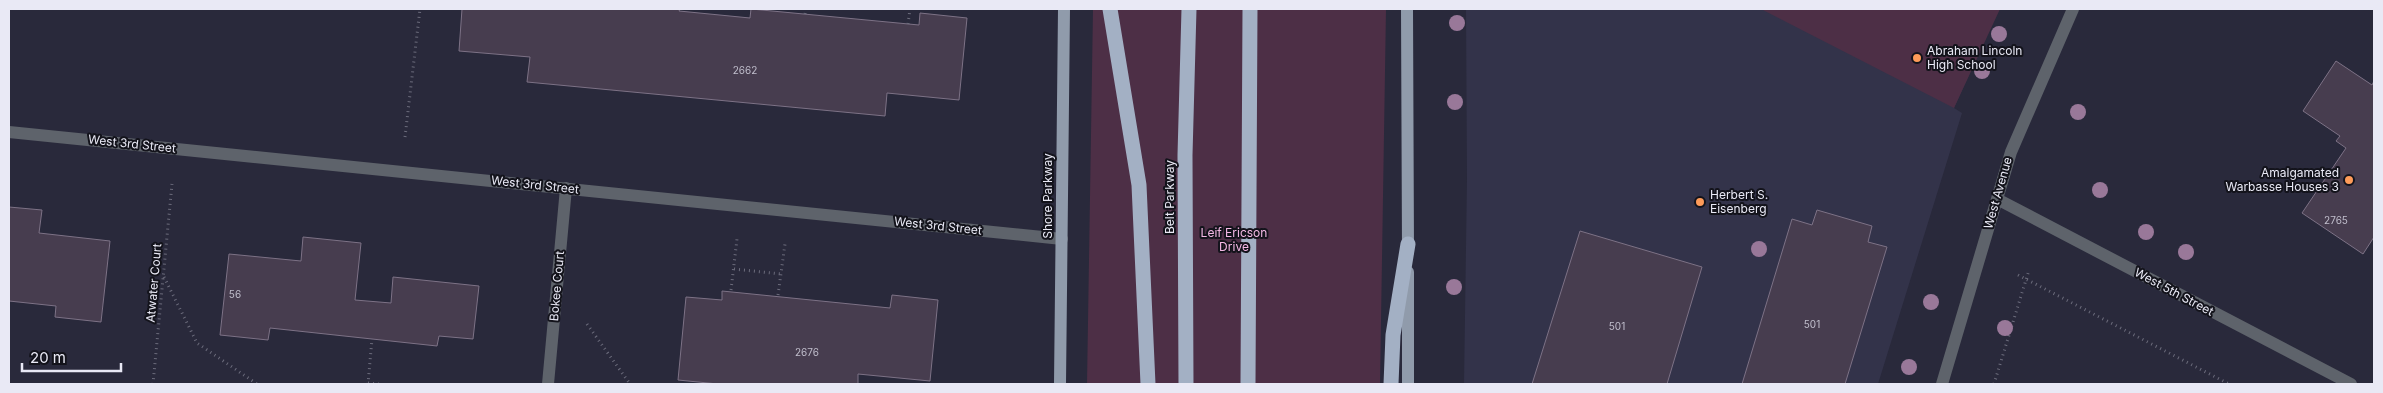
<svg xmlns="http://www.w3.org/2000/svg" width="2383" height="393" viewBox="0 0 2383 393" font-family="Inter,sans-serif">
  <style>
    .built { fill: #33334a }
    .green { fill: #4d2f46 }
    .building { fill: #473d4f; stroke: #7d7286 }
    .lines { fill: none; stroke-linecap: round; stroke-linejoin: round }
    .path { stroke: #6c6c7c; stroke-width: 3; stroke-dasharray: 1 4; stroke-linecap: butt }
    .minor { stroke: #5e636b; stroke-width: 12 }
    .major { stroke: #909bab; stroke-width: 12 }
    .highway { stroke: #a3b0c4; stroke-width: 15 }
    .tree { fill: #997899 }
    .poi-dot { fill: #fe9b59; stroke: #13131b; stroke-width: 2 }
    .labels { text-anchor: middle; stroke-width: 4; stroke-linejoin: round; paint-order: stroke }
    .number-label { font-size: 10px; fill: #c0becc }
    .poi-label { font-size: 12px; fill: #e9e9f5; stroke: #13131b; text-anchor: start }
    .street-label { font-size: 12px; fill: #e9e9f5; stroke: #13131b }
    .park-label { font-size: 12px; fill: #f5b9e6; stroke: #13131b }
  </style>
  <rect width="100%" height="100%" fill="#29293b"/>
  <path class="built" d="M1466,9h533l-45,99 8,5 -84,271h-414l3,-205z"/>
  <path class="green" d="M1093,9h293l-6,375h-293z
    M1761,9h239l-46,99z"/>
  <path class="building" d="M462,9h218l-1,2 71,7 1,-9 168,16 1,-12 47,5 -8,82 -72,-7 -2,23 -358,-34 3,-25 -71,-6z
    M2336,61l36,24 2,-4v156l-11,17 -61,-41 44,-65 -10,-7 4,-5 -37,-25z
    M9,207l33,3 -3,23 71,8 -9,81 -46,-5 1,-11 -47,-5z
    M1817,210l55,16 -4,16 19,5 -42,137h-103l50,-165 20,6z
    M1580,231l122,36 -35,117h-135z
    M303,237l58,6 -6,57 36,3 2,-26 86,9 -6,53 -34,-3 -2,10 -167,-18 -2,12 -48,-5 9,-81 72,7z
    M722,291l168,17 2,-13 46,5 -8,81 -72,-7v10h-140l-40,-4 8,-83 36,3z"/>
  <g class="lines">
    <path class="path" d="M805,14l1,-5
      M908,24l2,-15
      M405,137l15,-128
      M734,269l47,5
      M2018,275l211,109
      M164,277l33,66 60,41
      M731,290l6,-51
      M778,295l7,-51
      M587,324l43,60
      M368,383l11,1
      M153,384l19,-200
      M368,384l4,-45
      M1994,384l35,-114"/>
    <path class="minor" d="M9,132l1053,107
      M1997,199l354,185
      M548,384l18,-196
      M1942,384l69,-232 62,-143"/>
    <path class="major" d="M1407,9l1,243
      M1408,272v112
      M1060,384l4,-375"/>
    <path class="highway" d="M1110,9l29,176 9,199
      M1186,384l-1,-229 4,-146
      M1248,384l2,-375
      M1391,384l2,-49 15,-91"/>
  </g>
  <g class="tree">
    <circle cx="1457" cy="23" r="8"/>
    <circle cx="1999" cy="34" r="8"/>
    <circle cx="1982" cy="71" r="8"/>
    <circle cx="1455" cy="102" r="8"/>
    <circle cx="2078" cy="112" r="8"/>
    <circle cx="2100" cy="190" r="8"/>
    <circle cx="2146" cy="232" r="8"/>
    <circle cx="1759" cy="249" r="8"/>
    <circle cx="2186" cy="252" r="8"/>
    <circle cx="1454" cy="287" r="8"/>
    <circle cx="1931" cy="302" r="8"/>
    <circle cx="2005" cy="328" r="8"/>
    <circle cx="1909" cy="367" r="8"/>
  </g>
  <g class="poi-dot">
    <circle cx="1917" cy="58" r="5"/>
    <circle cx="2349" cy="180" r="5"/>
    <circle cx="1700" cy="202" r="5"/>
  </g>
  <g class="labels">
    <g class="number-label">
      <text x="745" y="74">2662</text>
      <text x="2336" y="224">2765</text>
      <text x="235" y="298">56</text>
      <text x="1812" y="328">501</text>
      <text x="1617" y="330">501</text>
      <text x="807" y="356">2676</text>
    </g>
    <g class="poi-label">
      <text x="1927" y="55">Abraham Lincoln<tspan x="1927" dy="14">High School</tspan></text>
      <text x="2339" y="177" text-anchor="end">Amalgamated<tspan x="2339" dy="14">Warbasse Houses 3</tspan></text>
      <text x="1710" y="199">Herbert S.<tspan x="1710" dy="14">Eisenberg</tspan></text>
    </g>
    <g class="street-label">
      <text transform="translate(132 144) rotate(6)" y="4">West 3rd Street</text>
      <text transform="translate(535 185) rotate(6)" y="4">West 3rd Street</text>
      <text transform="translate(1998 193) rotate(-74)" y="4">West Avenue</text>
      <text transform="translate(1048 196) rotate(-90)" y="4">Shore Parkway</text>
      <text transform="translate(1170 197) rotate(-90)" y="4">Belt Parkway</text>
      <text transform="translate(938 226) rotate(6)" y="4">West 3rd Street</text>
      <text transform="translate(154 283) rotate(-85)" y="4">Atwater Court</text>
      <text transform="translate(557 286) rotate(-85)" y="4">Bokee Court</text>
      <text transform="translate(2174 292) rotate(28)" y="4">West 5th Street</text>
    </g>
    <g class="park-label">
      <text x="1234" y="237">Leif Ericson<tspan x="1234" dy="14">Drive</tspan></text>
    </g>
  </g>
  <rect width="2383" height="393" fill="none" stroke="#e9e9f5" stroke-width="20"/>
  <path d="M22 363v8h99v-8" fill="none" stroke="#e9e9f5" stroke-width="2.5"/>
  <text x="30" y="363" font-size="15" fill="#e9e9f5" stroke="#13131b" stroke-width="4" paint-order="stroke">20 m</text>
</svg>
